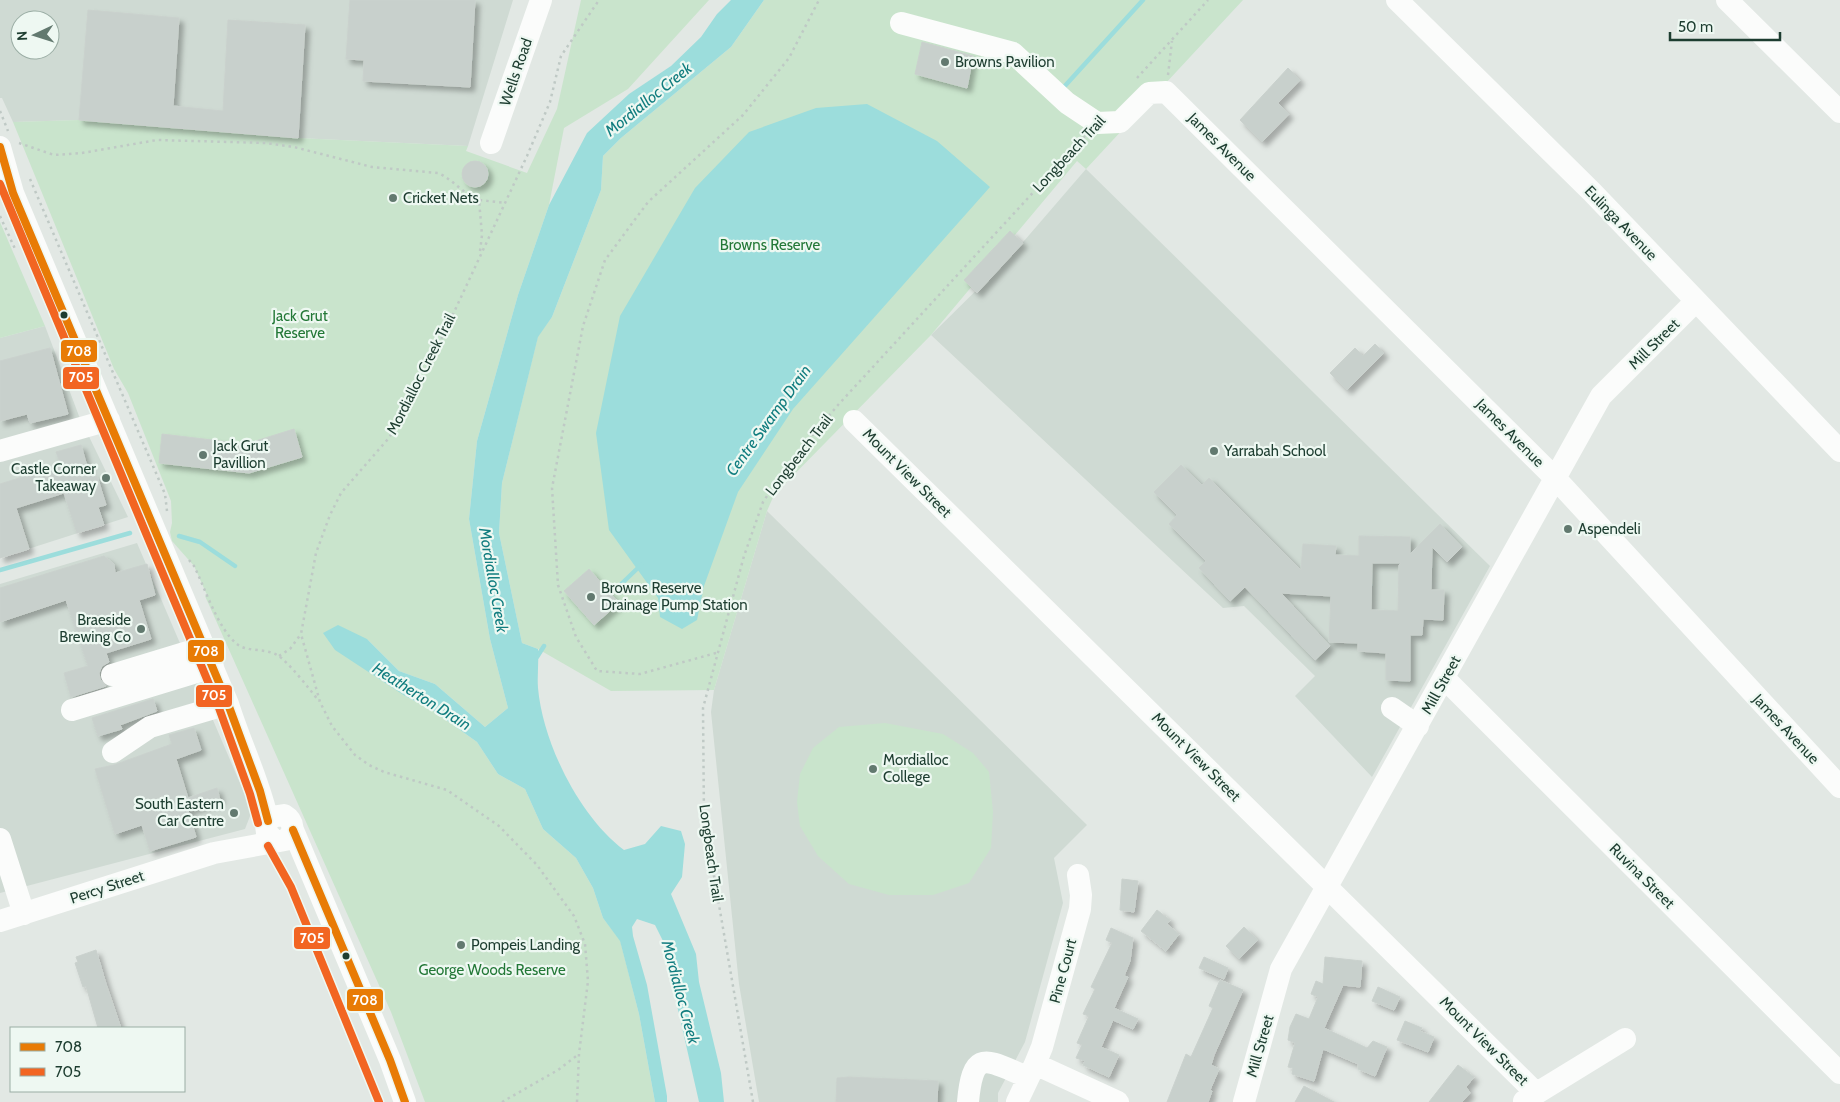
<svg xmlns="http://www.w3.org/2000/svg" width="1840" height="1102" viewBox="0 0 1840 1102" font-family="Cabin,sans-serif">
  <style>
    .built { fill: #cfdad3; fill-rule: evenodd }
    .green { fill: #c9e4cc }
    .water { fill: #9cdddc }
    .lines { fill: none; stroke-linecap: round; stroke-linejoin: round }
    .stream { stroke: #9cdddc; stroke-width: 4.5 }
    .building { fill: #c8d0cc; stroke: #cad1cd; fill-rule: evenodd; filter: url(#shadow) }
    .path { stroke: #bfc9c5; stroke-width: 2.5; stroke-dasharray: 2.5 4; stroke-linecap: butt }
    .minor { stroke: #fbfcfb; stroke-width: 22 }
    .bus-1-casing { stroke: #eef8f2; stroke-width: 11 }
    .bus-2-casing { stroke: #eef8f2; stroke-width: 11 }
    .bus-1 { stroke: #e87b05; stroke-width: 8 }
    .bus-2 { stroke: #f26522; stroke-width: 8 }
    .poi-dot { fill: #62796f; stroke: #eef8f2; stroke-width: 2 }
    .bus-dot { fill: #1d3d30; stroke: #eef8f2; stroke-width: 2 }
    .labels { text-anchor: middle; stroke-width: 4.5; stroke-linejoin: round; paint-order: stroke }
    .poi-label { font-size: 15px; fill: #1d3d30; stroke: #eef8f2; text-anchor: start }
    .street-label { font-size: 15px; fill: #1d3d30; stroke: #eef8f2 }
    .park-label { font-size: 15px; fill: #237837; stroke: #eef8f2 }
    .water-label { font-size: 16px; font-style: italic; fill: #117d7f; stroke: #eef8f2 }
    .line-badge { stroke: #eef8f2; stroke-width: 2 }
    .badge-label { font-size: 14px; text-anchor: middle; font-weight: bold; fill: #fff }
  </style>
  <defs>
    <filter id="shadow"><feDropShadow dx="4.5" dy="4.5" stdDeviation="2.5" flood-color="#0004"/></filter>
  </defs>
  <rect width="100%" height="100%" fill="#e2e8e4"/>
  <path class="built" d="M0,0h513l-45,146 -170,-8 -219,-18 -66,2 -11,-24h-2zM20,20h30v30h-30z
    M1086,169l404,397 -118,211 -77,-81 20,-20 -71,-70 -21,2 -292,-273 81,-80z
    M45,326l34,90 49,101 -128,41v-220z
    M767,511l320,314 -33,33 9,45 -38,139 -27,51v9h-239l-20,-118 -28,-272 3,-22z
    M137,543l115,268 -7,18 -245,64v-309z"/>
  <path class="green" d="M581,0h128l-81,89 -64,39 -15,77 -31,90 -41,146 -8,78 21,120 18,69 -23,19 -50,-43 -36,-13 -32,-32 38,57 27,14 45,32 21,32 27,15 18,40 33,29 17,30 10,30 17,22 19,74 16,88h-230l-34,-90 -186,-416 2,-1 -13,-29 -22,-25 -2,-9 2,-9 -1,-22 -43,-108 -14,-24 -101,-247 66,-2 219,18 170,8 -2,5 61,22 30,-64z
    M764,0h479l-157,169 -9,-8 -146,174 -157,160 -7,16 -53,179 -103,1 -73,-42 -16,-6 -23,-110 3,-50 36,-147 14,-19 49,-127 2,-34 18,-18 110,-91z
    M0,222l45,104 -45,12z
    M885,723l58,11 30,19 16,19 4,40 -2,36 -22,35 -36,12h-44l-40,-11 -31,-28 -18,-30 -3,-24 3,-28 13,-26 26,-21z"/>
  <path class="water" d="M731,0h33l-33,47 -110,91 -18,18 -2,34 -49,127 -14,20 -36,146 -3,50 23,110 16,6c1,13 -1,26 0,39 5,56 42,129 86,162l21,-6 16,-18 20,5 4,13 -3,33 -11,17 25,60 3,28 22,91 3,29h-25l-30,-132 -2,-21 -12,-24 -18,-6 -5,8 1,9 14,49 20,111v6h-12l-16,-88 -19,-73 -17,-23 -10,-30 -17,-30 -33,-29 -18,-40 -27,-15 -21,-32 -45,-32 -27,-14 -70,-46 -12,-17 15,-8 29,14 32,32 36,13 50,43 23,-19 -18,-69 -21,-120 8,-78 41,-146 31,-90 38,-72 42,-39 42,-28 30,-29 16,-23z
    M867,104l70,37 53,46 -197,222 -55,83 -34,94 -7,34 -15,9 -22,-12 -2,-19 -49,-68 -13,-97 24,-117 75,-128 54,-56 67,-24z"/>
  <g class="lines">
    <path class="stream" d="M1063,88l80,-88
      M179,536l21,6 35,24
      M0,570l130,-37
      M615,590l26,-25
      M537,657l7,-11"/>
  </g>
  <path class="building" d="M350,0h125l-5,87 -107,-6 1,-21 -18,-1z
    M88,10l91,8 -6,88 50,5 5,-91 77,5 -7,113 -219,-18z
    M922,42l51,14 -6,32 -52,-14z
    M1288,68l12,12 -22,23 11,11 -27,28 -22,-22z
    M462 174a13 13 0 1 1 26 0a13 13 0 1 1-26 0Z
    M1010,231l13,12 -46,50 -13,-13z
    M1375,344l9,9 -37,37 -17,-17 25,-25 8,8z
    M50,348l18,66 -38,9 -3,-9 -27,7v-60z
    M294,429l8,28 -53,16 -90,-10 3,-29 84,10z
    M81,445l9,32 7,-1 9,29 -8,2 6,18 -27,8 -13,-40 -48,15 13,41 -29,9v-74l61,-19 -5,-13z
    M1181,465l21,20 7,-7 92,92 2,-26 33,2 -1,9 24,1v-20l51,1v17l30,-30 22,23 -15,15 -15,-15 -1,43h13l-1,30 -20,-1 -1,16h-12v46l-24,-1v-27l-28,-2v-8l-29,-1 2,-46 -50,-3 49,53 -15,14 -70,-73 -15,14 -31,-33 7,-7 -37,-37 8,-9 -23,-23zM1372,563h29l-2,2 -1,46 -27,-1z
    M104,556l10,8 1,9 32,-9 8,31 -16,5 12,39 -45,14 3,9 -7,4 -3,7 1,6 6,7 -35,11 -7,-24 24,-7 -22,-66 -66,22v-34z
    M589,569l30,34 -25,22 -30,-34z
    M153,699l4,12 -37,14 2,4 -24,7 -6,-18z
    M194,728l7,22 -25,9 12,39 29,-10 3,12 -32,10 8,27 -46,14 -8,-26 -27,9 -20,-65 19,-4 58,-21 -3,-9z
    M1122,879l16,2 -4,31 -14,-2z
    M1157,910l13,10 -3,4 12,10 -13,17 -25,-20z
    M1244,927l14,13 -19,19 -13,-13z
    M1111,928l22,10 -3,23 -6,15 4,1 -14,31 24,11 -5,10 -20,-9 -12,27 18,8 -10,22 -26,-12 2,-4 -9,-3 6,-13 -5,-2 12,-27 -6,-2 12,-25 -4,-2 21,-44 -6,-3z
    M96,950l10,34 15,44h-23l-12,-42 -3,1 -8,-24 3,-1 -2,-5z
    M1204,957l24,11 -4,11 -25,-11z
    M1325,957l37,4 -2,26 -17,-2 -19,43 43,20 6,-7 14,6 -12,29 -17,-7v-5l-35,-15 -9,32 -22,-7 1,-6 -5,-1 7,-24 -7,-3 2,-13 6,-13 13,5 9,-22 -7,-3 5,-13 7,3z
    M1220,980l23,10 -29,65 -3,10 8,4 -9,21 2,1 -4,11h-41l19,-48 5,3 22,-49 -4,-2z
    M1378,987l22,10 -6,13 -22,-9z
    M1405,1021l17,7 -2,3 14,6 -6,15 -31,-12z
    M1458,1065l16,12 -8,10 4,6 -8,9h-33z
    M849,1077l89,4 -1,21h-101l1,-24z
    M1304,1086l30,16h-39z"/>
  <g class="lines">
    <path class="path" d="M1168,75l4,-34
      M1137,78l71,-78
      M0,111l8,20
      M19,143l35,12 28,-2 75,-13 109,3 28,4 78,20 66,6c16,7 26,22 41,27
      M30,179l135,315 2,17
      M0,216l16,35
      M480,251l2,-16 -3,-35 26,3
      M189,560l5,6c11,22 24,63 43,78 9,8 28,4 40,11 11,6 33,35 42,46
      M716,653l-76,21 -43,-3 -21,-34 -18,-52 -6,-97 31,-162 22,-66 43,-58 95,-87 46,-57 30,-58
      M279,656l11,-7 11,-15
      M502,1102l56,-32 21,-16
      M577,1102l2,-48 9,-73 -3,-37 -11,-28 -37,-51 -38,-39 -52,-36 -63,-18 -15,-7 -14,-10 -23,-29 -12,-24 -19,-68 15,-81 14,-38 11,-22 47,-54 15,-22 45,-92 79,-169 23,-54 11,-46 38,-56
      M753,1102l-49,-284 -1,-110 41,-152 19,-54 26,-39 49,-58 247,-269"/>
    <path class="minor" d="M1397,0l195,192 248,259
      M1727,0l113,112
      M901,23l112,30 54,50 30,20 23,-1 29,-29 17,-1 389,386 285,309
      M491,143l50,-143
      M0,147l13,46 215,511c12,39 31,76 40,117
      M854,421l682,672
      M0,451l109,-31
      M112,675l92,-28
      M1445,679l395,394
      M1392,708l26,18
      M72,710l141,-43
      M113,752l37,-25 78,-23
      M293,830l97,230 15,42
      M0,839l24,75
      M0,921l214,-68 71,-13c11,-7 9,-19 -1,-25l-13,2 -5,8 1,8 8,8
      M1035,1064l7,-17 38,-138 1,-14 -3,-20
      M1524,1101l101,-62
      M968,1102c5,-56 19,-41 60,-25
      M1017,1102l18,-38 83,38
      M1244,1102l37,-133 320,-573 94,-94"/>
    <defs>
      <path id="bus-1" d="M0,147l13,46 215,511 32,87 8,30
        M293,830l97,230 15,42"/>
      <path id="bus-2" d="M0,184l219,524 31,86 8,29
        M268,846l23,41 88,215"/>
    </defs>
    <use href="#bus-1" class="bus-1-casing"/>
    <use href="#bus-2" class="bus-2-casing"/>
    <use href="#bus-1" class="bus-1"/>
    <use href="#bus-2" class="bus-2"/>
  </g>
  <g class="poi-dot">
    <circle cx="945" cy="62" r="5"/>
    <circle cx="393" cy="198" r="5"/>
    <circle cx="1214" cy="451" r="5"/>
    <circle cx="203" cy="455" r="5"/>
    <circle cx="106" cy="478" r="5"/>
    <circle cx="1568" cy="529" r="5"/>
    <circle cx="591" cy="597" r="5"/>
    <circle cx="141" cy="629" r="5"/>
    <circle cx="873" cy="769" r="5"/>
    <circle cx="234" cy="813" r="5"/>
    <circle cx="461" cy="945" r="5"/>
  </g>
  <g class="bus-dot">
    <circle cx="64" cy="315" r="4.5"/>
    <circle cx="346" cy="956" r="4.5"/>
  </g>
  <g class="labels">
    <g class="poi-label">
      <text x="955" y="67">Browns Pavilion</text>
      <text x="403" y="203">Cricket Nets</text>
      <text x="213" y="451">Jack Grut<tspan x="213" dy="17">Pavillion</tspan></text>
      <text x="1224" y="456">Yarrabah School</text>
      <text x="96" y="474" text-anchor="end">Castle Corner<tspan x="96" dy="17">Takeaway</tspan></text>
      <text x="1578" y="534">Aspendeli</text>
      <text x="601" y="593">Browns Reserve<tspan x="601" dy="17">Drainage Pump Station</tspan></text>
      <text x="131" y="625" text-anchor="end">Braeside<tspan x="131" dy="17">Brewing Co</tspan></text>
      <text x="883" y="765">Mordialloc<tspan x="883" dy="17">College</tspan></text>
      <text x="224" y="809" text-anchor="end">South Eastern<tspan x="224" dy="17">Car Centre</tspan></text>
      <text x="471" y="950">Pompeis Landing</text>
    </g>
    <g class="street-label">
      <text transform="translate(516 72) rotate(-71)" y="5">Wells Road</text>
      <text transform="translate(1222 147) rotate(45)" y="5">James Avenue</text>
      <text transform="translate(1069 154) rotate(-47)" y="5">Longbeach Trail</text>
      <text transform="translate(1621 223) rotate(46)" y="5">Eulinga Avenue</text>
      <text transform="translate(1654 344) rotate(-45)" y="5">Mill Street</text>
      <text transform="translate(421 374) rotate(-63)" y="5">Mordialloc Creek Trail</text>
      <text transform="translate(1510 433) rotate(45)" y="5">James Avenue</text>
      <text transform="translate(799 455) rotate(-52)" y="5">Longbeach Trail</text>
      <text transform="translate(907 473) rotate(45)" y="5">Mount View Street</text>
      <text transform="translate(1441 685) rotate(-61)" y="5">Mill Street</text>
      <text transform="translate(1786 729) rotate(47)" y="5">James Avenue</text>
      <text transform="translate(1196 757) rotate(45)" y="5">Mount View Street</text>
      <text transform="translate(711 853) rotate(82)" y="5">Longbeach Trail</text>
      <text transform="translate(1642 876) rotate(45)" y="5">Ruvina Street</text>
      <text transform="translate(107 887) rotate(-18)" y="5">Percy Street</text>
      <text transform="translate(1063 971) rotate(-75)" y="5">Pine Court</text>
      <text transform="translate(1484 1041) rotate(45)" y="5">Mount View Street</text>
      <text transform="translate(1260 1046) rotate(-74)" y="5">Mill Street</text>
    </g>
    <g class="park-label">
      <text x="770" y="250">Browns Reserve</text>
      <text x="300" y="321">Jack Grut<tspan x="300" dy="17">Reserve</tspan></text>
      <text x="492" y="975">George Woods Reserve</text>
    </g>
    <g class="water-label">
      <text transform="translate(648 99) rotate(-39)" y="6">Mordialloc Creek</text>
      <text transform="translate(768 420) rotate(-54)" y="6">Centre Swamp Drain</text>
      <text transform="translate(494 580) rotate(80)" y="6">Mordialloc Creek</text>
      <text transform="translate(422 696) rotate(32)" y="6">Heatherton Drain</text>
      <text transform="translate(681 992) rotate(75)" y="6">Mordialloc Creek</text>
    </g>
  </g>
  <g class="line-badge">
    <rect x="60" y="339" width="38" height="24" rx="5" fill="#e87b05"/>
    <rect x="62" y="366" width="38" height="24" rx="5" fill="#f26522"/>
    <rect x="187" y="639" width="38" height="24" rx="5" fill="#e87b05"/>
    <rect x="195" y="684" width="38" height="24" rx="5" fill="#f26522"/>
    <rect x="293" y="926" width="38" height="24" rx="5" fill="#f26522"/>
    <rect x="346" y="988" width="38" height="24" rx="5" fill="#e87b05"/>
  </g>
  <g class="badge-label">
    <text x="79" y="356">708</text>
    <text x="81" y="382">705</text>
    <text x="206" y="656">708</text>
    <text x="214" y="700">705</text>
    <text x="312" y="943">705</text>
    <text x="365" y="1005">708</text>
  </g>
  <rect x="10" y="1027" width="175" height="65" fill="#eef8f2" stroke="#9aada4"/>
  <rect x="20" y="1043" width="25" height="8" fill="#e87b05" stroke="#9aada4"/>
  <text x="55" y="1052" font-size="15" fill="#1d3d30">708</text>
  <rect x="20" y="1068" width="25" height="8" fill="#f26522" stroke="#9aada4"/>
  <text x="55" y="1077" font-size="15" fill="#1d3d30">705</text>
  <g transform="translate(35 35) rotate(266)"><circle r="24" fill="#eef8f2" stroke="#9aada4"/>
  <path d="M0-4L9 19L0 12L-9 19Z" fill="#62796f"/>
  <text y="-8" font-size="14" font-weight="bold" text-anchor="middle" fill="#1d3d30">N</text>
  </g>
  <path d="M1670 32v8h110v-8" fill="none" stroke="#1d3d30" stroke-width="2.5"/>
  <text x="1678" y="32" font-size="15" fill="#1d3d30" stroke="#eef8f2" stroke-width="4" paint-order="stroke">50 m</text>
</svg>
